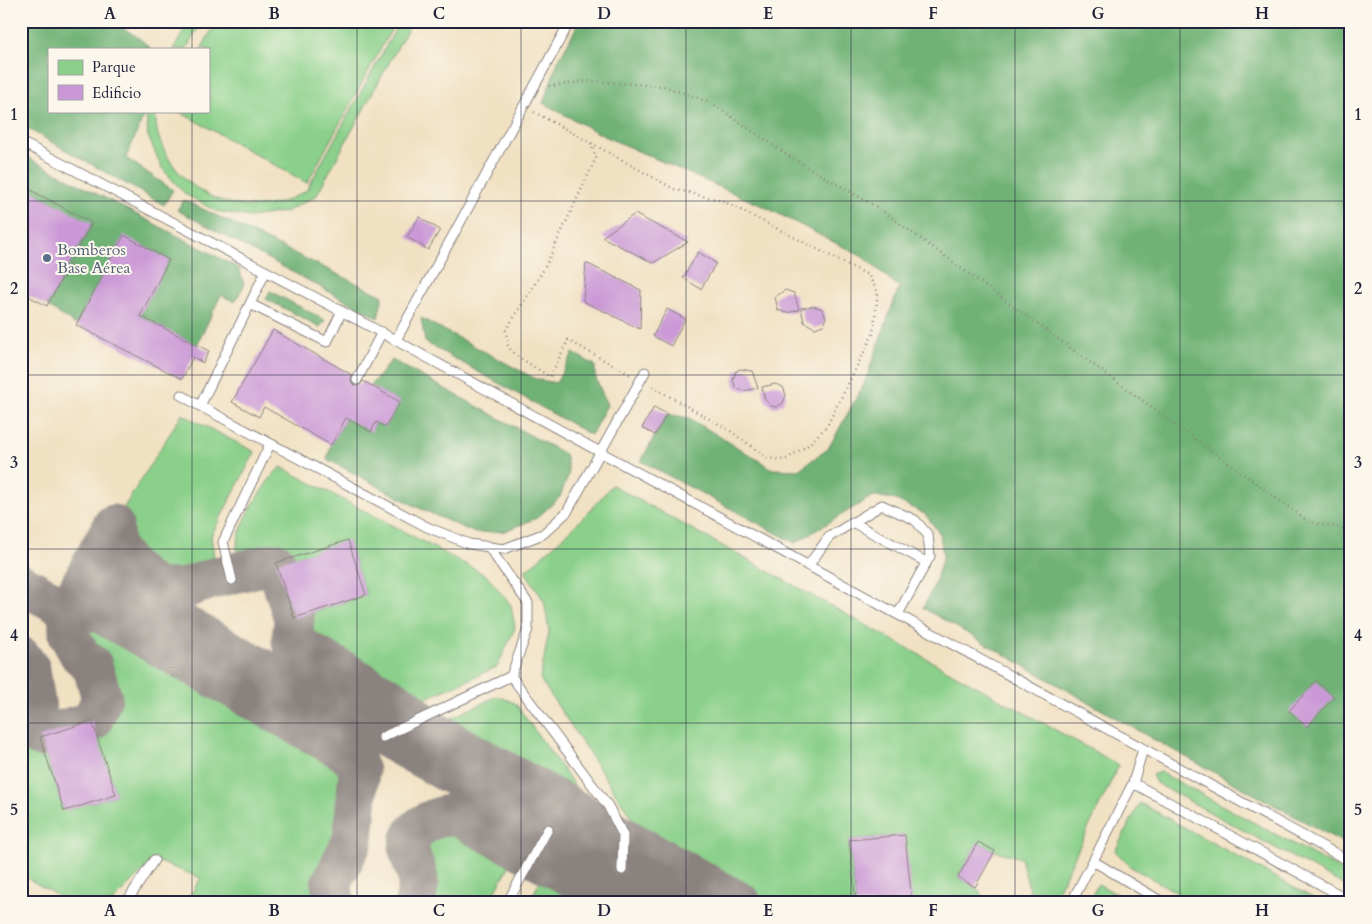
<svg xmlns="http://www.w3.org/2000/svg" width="1372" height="924" viewBox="0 0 1372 924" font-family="Cardo,serif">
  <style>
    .green { fill: #8ad08a; stroke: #567962 }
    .forest { fill: #6fb276; stroke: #486a58 }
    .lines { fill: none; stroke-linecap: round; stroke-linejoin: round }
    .taxiway { stroke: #8a827f; stroke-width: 41 }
    .building { fill: #ca98d6 }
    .service-casing { stroke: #8a827f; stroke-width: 11 }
    .path { stroke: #8a827f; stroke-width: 2.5; stroke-dasharray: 1 4; stroke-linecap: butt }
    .service { stroke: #fff; stroke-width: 9 }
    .grid { fill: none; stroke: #22223b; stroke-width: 1; stroke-opacity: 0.55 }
    .service-dot { fill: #5c6f8a; stroke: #fbf7ec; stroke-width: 2 }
    .labels { text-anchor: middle; stroke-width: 4; stroke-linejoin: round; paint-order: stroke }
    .service-label { font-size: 16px; fill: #4e5e75; stroke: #fbf7ec; text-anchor: start }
    .neatline { fill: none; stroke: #22223b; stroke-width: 2 }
    .grid-label { font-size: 16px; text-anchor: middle; font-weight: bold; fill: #22223b }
  </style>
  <rect width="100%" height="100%" fill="#fbf7ec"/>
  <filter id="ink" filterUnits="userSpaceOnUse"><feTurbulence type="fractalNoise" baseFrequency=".02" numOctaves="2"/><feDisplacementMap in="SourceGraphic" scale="10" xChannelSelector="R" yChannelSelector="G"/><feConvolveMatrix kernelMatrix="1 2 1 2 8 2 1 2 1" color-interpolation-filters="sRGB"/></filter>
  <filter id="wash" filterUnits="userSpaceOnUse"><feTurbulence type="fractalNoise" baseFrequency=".0096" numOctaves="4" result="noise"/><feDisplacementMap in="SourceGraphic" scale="20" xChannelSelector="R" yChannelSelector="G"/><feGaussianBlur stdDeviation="1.12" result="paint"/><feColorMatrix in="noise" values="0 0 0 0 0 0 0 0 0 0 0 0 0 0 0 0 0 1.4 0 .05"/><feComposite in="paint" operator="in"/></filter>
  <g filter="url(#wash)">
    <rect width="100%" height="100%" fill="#f1e1c3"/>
    <path class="green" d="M189,21h13l-16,28h-12z
      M217,21h179l-89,162 -129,-72h31v-62h-8z
      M400,21h12l-96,175 -31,16 -35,5 -34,-6 -31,-17 -23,-26 -14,-32 -2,-25h9c1,9 1,19 4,27 17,49 68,78 119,65 10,-2 19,-8 28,-12z
      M182,414l73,38 -44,84 6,41 -35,12 -27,-1 -23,-18 -18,-23 -1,-22z
      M281,467l205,108 25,30 4,23 -18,39 -91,40 -114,-65 2,-24 72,-23 -18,-54 -72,22 -31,7c-2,-7 -7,-15 -8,-22 -1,-20 29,-69 44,-81z
      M612,485l507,280 -60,124 -12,12 -16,-5 -10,-38 -26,-7 -17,-9 -20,35 17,10 14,16h-77l-8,-68 -55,5 7,63h-115l-84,-47 -117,-177 9,-48 -5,-30 -19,-30c31,-27 61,-54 87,-86z
      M89,607l255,144 10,9 5,11 -6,69 -22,44 4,19h-150l16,-25 -47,-18 -43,43h-41l-43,-25 -6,-15v-206l9,12 10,68 24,74 52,-16 -24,-74 14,-32 -14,-24 -12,-10 -11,-20 -1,-26z
      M497,696l18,7 87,121 -173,-95z
      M1160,772l191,103v14l-195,-106 -4,-8z
      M1140,803l182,100h-138l-8,-11 -45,-25 -16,-16z
      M453,814l66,34 -30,55h-74c1,-7 4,-16 3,-23 -1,-9 -6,-18 -8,-26 -6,-26 24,-37 43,-40z
      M550,864l72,39h-94z
      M1098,884l35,19h-45z"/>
    <path class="forest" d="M33,21h79l27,17 12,11h-102v62h97l-20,47 47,32 -9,15 -143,-80v-80z
      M580,21h771v826l-200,-109 -228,-130 12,-25 8,-27 -3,-22 -15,-20 -31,-15 -21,-3 -78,47 -154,-82 26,-47 22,4 84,51 25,1 30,-21 36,-65 35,-97 -36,-30 -96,-49 -163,-72 -61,-33 15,-42z
      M21,154l218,114 5,17 -9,17 -14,-7 -24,50 -57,-29 29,-56 -45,-24 -48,89 -29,-19 45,-82 -71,-39z
      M184,200l199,96 -5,22 -201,-108z
      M270,291l55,29 -5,7 -54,-28z
      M421,318l115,61 20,4 17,-30 22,12v11l12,29 -16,30 -166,-93z
      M392,360l173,94 4,19 -9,24 -23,21 -32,13 -30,2 -58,-26 -90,-48 4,-14 19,-33 17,5 -6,10 9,5 6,-10 10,5 13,-25 -29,-16z"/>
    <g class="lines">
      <path class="taxiway" d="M21,584l47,25 1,26 11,20 12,10 10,33 -10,23 -52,16 -10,-68 -9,-12
        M121,590l561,313
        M335,903l-4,-19 22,-44 6,-69 -5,-11 -10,-9 -238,-135 -17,-9 -21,2 45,-84 1,22 18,23 23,18 27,1 35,-12 59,-14 18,55 -2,24 114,65 23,22 312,174
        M415,903c1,-7 4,-16 3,-23 -1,-9 -6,-18 -8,-26 -6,-26 24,-37 43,-40l169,89"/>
    </g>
    <g id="blocks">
      <path class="building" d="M21,185l71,38 -45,83 -26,-14z
        M635,214l53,28 -35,21 -51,-26z
        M419,217l21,13 -12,20 -21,-13z
        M124,235l45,25 -29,56 69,35 -6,12 -10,-6 -11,22 -106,-54z
        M698,252l18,11 -15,26 -18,-11z
        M586,263l55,27 -1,39 -57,-28z
        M785,290l9,3 5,17 -13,3 -8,-3 -3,-13z
        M814,306l8,3 4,8 -3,8 -8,3 -11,-6 -3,-14z
        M667,309l18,10 -14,27 -18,-10z
        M273,330l79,45 -1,6 3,4h6l3,-4 37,21 -15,25 -9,-5 -5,10 -25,-14 -15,27 -67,-38 -5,10 -27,-15z
        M740,369l12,2 6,17 -14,3 -8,-3 -3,-8 3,-9z
        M775,384l8,3 3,8 -3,8 -7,4 -5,-1 -6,-6 -3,-13z
        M654,407l13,7 -12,21 -13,-7z
        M348,540l18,55 -72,23 -18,-55z
        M1316,681l18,16 -27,30 -18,-16z
        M92,721l24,74 -52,16 -24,-74z
        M905,835l7,68h-56l-7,-63z
        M978,842l17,9 -20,36 -17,-10z"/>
    </g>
  </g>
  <g filter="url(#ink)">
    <use href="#blocks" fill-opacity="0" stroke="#8a827f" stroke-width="1"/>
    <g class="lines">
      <defs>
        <path id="service" d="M21,142l352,186 978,534
          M266,271l-66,135 227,121 42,17 35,5 39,-15 24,-22 78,-140
          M250,304l77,38 15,-31
          M396,340l174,-319
          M357,380l25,-48
          M181,395l19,11
          M852,522l74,40
          M808,566l21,-29 53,-32 33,15 13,15 2,21 -32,58
          M232,580l-9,-38 47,-98
          M511,676l97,130 15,29 -1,35
          M383,737l128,-61 17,-47v-26l-40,-57
          M1143,749l-10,34 218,118
          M1093,861l40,-78
          M21,896l11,7
          M126,903l28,-43
          M507,903l41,-74
          M1071,903l22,-42 71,42"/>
      </defs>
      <use href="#service" class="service-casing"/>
      <path class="path" d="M549,86l42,-5 72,5 47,16 82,56 88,51 429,313 42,8
        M534,112l57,31 5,15 -52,111 -38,61 2,17 9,9 33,21 18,-37 63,35
        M591,143l83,46 49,12 145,74 10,17 -5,42 -46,92 -19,19 -23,15 -18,-2 -38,-28 -78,-44"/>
      <use href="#service" class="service"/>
    </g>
  </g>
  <path class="grid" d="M192,21v28M357,21v882M521,21v882M686,21v882M851,21v882M1015,21v882M1180,21v882M192,111v792M21,201h1330M21,375h1330M21,549h1330M21,723h1330"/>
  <circle class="service-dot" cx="47" cy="258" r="5"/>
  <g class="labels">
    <g class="service-label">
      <text x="57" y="255">Bomberos<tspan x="57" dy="18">Base Aérea</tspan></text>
    </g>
  </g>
  <rect width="1372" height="924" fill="none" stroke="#fbf7ec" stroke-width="55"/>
  <rect x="48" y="48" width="162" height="65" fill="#fbf7ec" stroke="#a4a2a5"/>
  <rect x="58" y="60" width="25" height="15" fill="#8ad08a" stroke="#a4a2a5"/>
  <text x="92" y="72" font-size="15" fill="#22223b">Parque</text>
  <rect x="58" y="85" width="25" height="15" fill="#ca98d6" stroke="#a4a2a5"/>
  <text x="92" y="98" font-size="15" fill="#22223b">Edificio</text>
  <rect x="28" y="28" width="1316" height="868" class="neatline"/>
  <g class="grid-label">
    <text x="110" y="19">A</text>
    <text x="274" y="19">B</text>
    <text x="439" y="19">C</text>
    <text x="604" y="19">D</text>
    <text x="768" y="19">E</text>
    <text x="933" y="19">F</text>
    <text x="1098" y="19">G</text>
    <text x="1262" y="19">H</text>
    <text x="14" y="120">1</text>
    <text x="1358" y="120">1</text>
    <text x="14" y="294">2</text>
    <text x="1358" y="294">2</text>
    <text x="14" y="468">3</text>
    <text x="1358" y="468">3</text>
    <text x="14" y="641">4</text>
    <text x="1358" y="641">4</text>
    <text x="14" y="815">5</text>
    <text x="1358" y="815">5</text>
    <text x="110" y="916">A</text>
    <text x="274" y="916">B</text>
    <text x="439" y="916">C</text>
    <text x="604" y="916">D</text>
    <text x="768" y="916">E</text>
    <text x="933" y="916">F</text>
    <text x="1098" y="916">G</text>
    <text x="1262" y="916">H</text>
  </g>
</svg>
